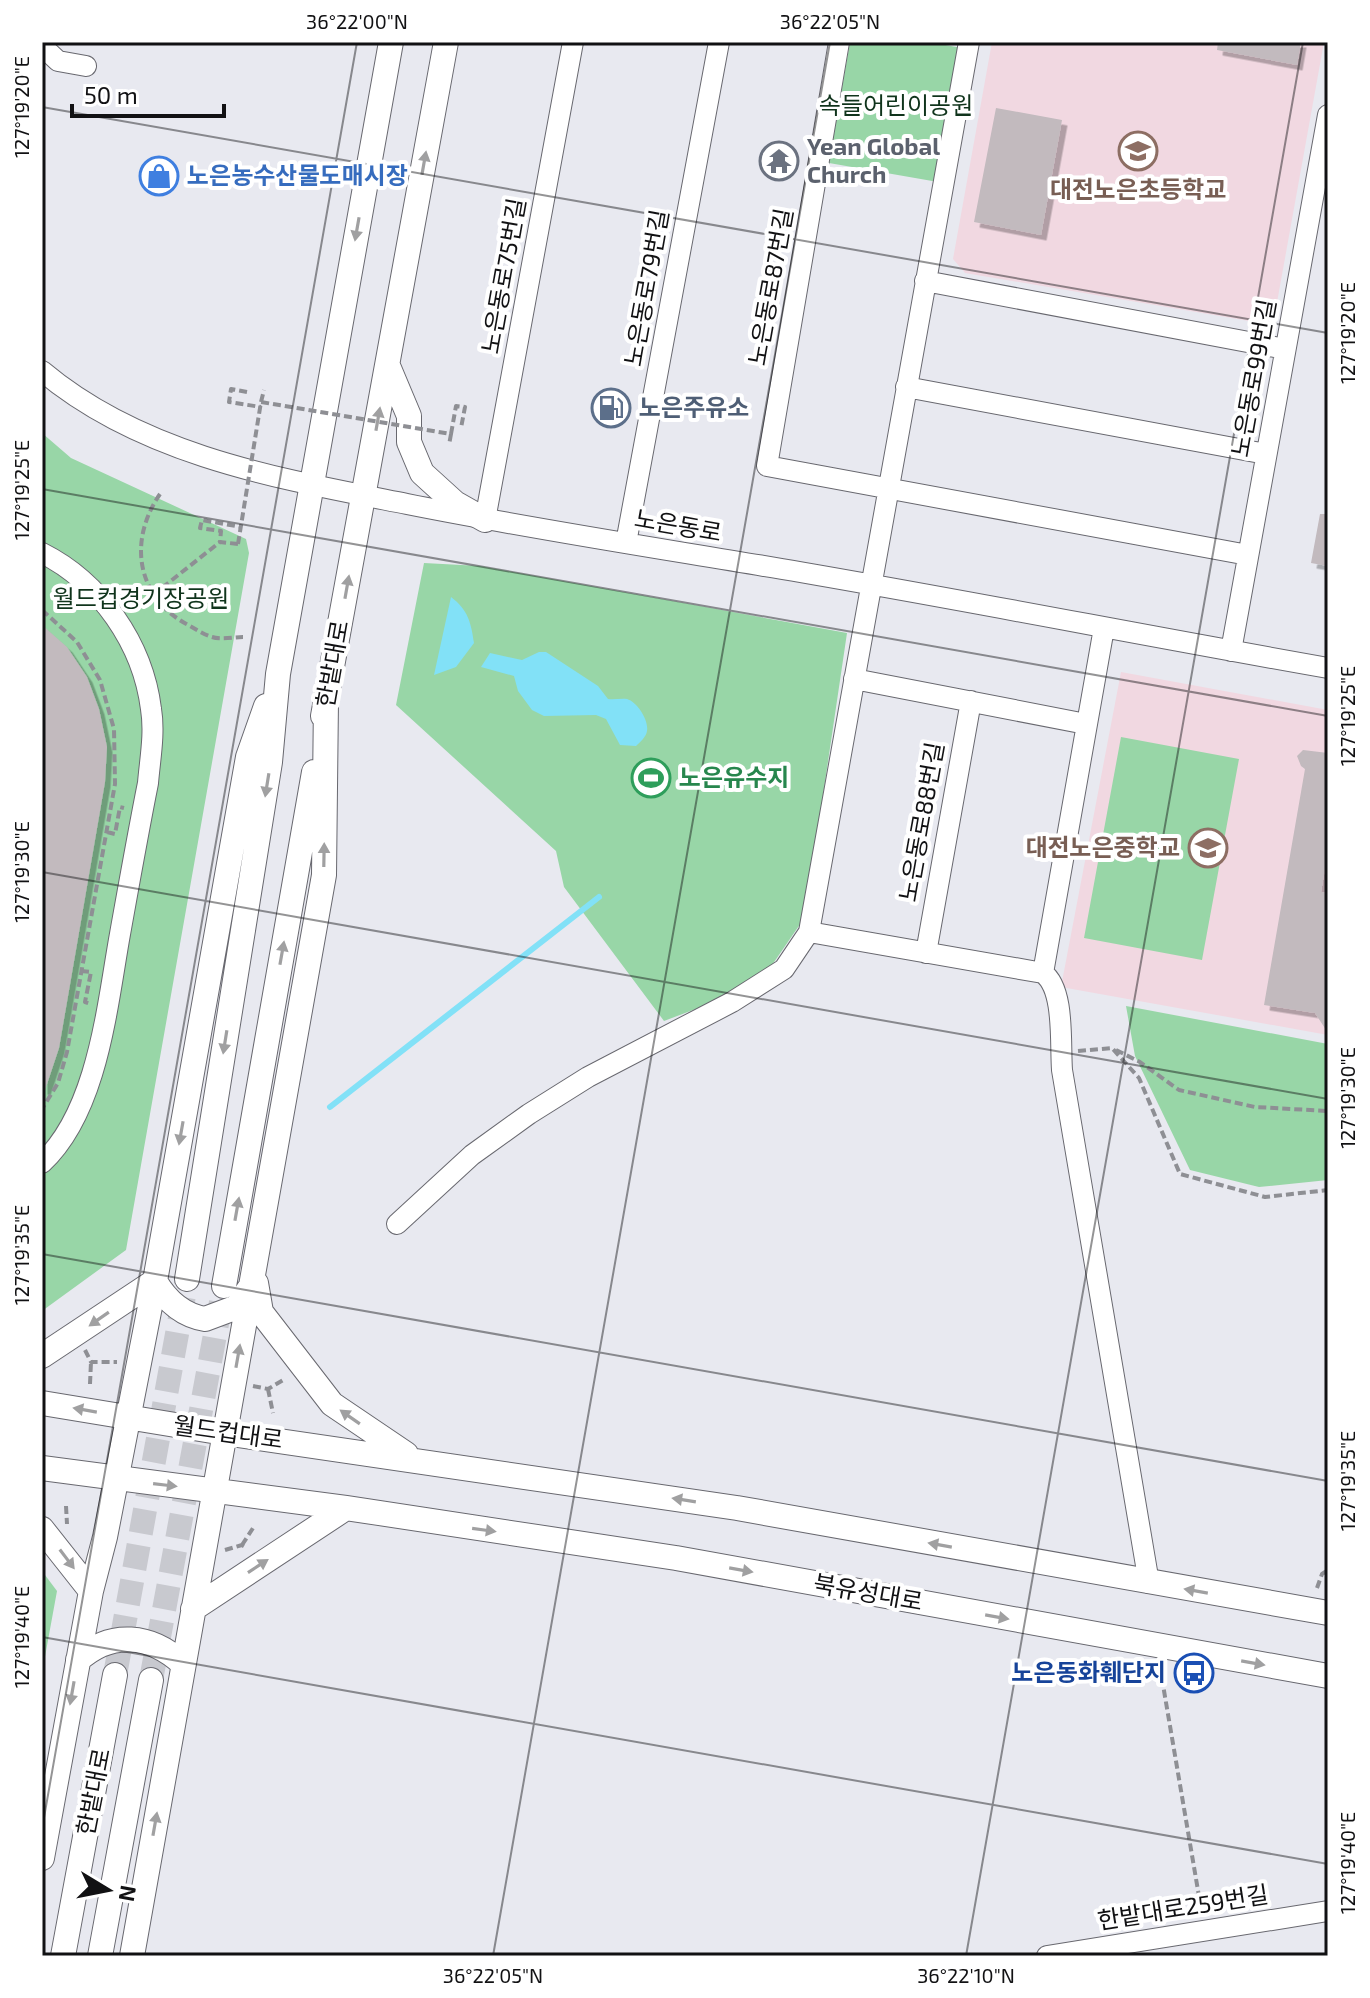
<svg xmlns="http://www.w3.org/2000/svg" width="1370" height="1998" viewBox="0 0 1370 1998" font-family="'Exo 2','Noto Sans KR',sans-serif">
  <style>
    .education { fill: #f1d8e1 }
    .green { fill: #98d6a7 }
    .water { fill: #82e1f7 }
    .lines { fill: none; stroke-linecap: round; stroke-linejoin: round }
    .stream { stroke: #82e1f7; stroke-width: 6 }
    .building { fill: #c2babe; filter: url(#shadow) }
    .major-tunnel { stroke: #c8c9cf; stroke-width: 24; stroke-dasharray: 24 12; stroke-linecap: butt }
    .minor-casing { stroke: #68686f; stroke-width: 22 }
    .major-casing { stroke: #68686f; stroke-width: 26 }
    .path { stroke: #8e8f94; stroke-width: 4; stroke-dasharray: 8 4; stroke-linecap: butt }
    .minor { stroke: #fff; stroke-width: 20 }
    .major { stroke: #fff; stroke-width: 24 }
    .path-bridge { stroke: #8e8f94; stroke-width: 4; stroke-dasharray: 8 4; stroke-linecap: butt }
    .oneway { fill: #a0a0a1 }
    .ticks { fill: none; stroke: #111113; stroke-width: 2; stroke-opacity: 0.45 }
    .labels { text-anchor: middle; stroke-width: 8; stroke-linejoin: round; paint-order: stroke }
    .park-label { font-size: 24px; fill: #10341c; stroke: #fff }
    .worship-label { font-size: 24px; font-weight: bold; fill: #5b616d; stroke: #fff; text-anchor: start }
    .shop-label { font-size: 24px; font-weight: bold; fill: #366cbe; stroke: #fff; text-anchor: start }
    .education-label { font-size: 24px; font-weight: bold; fill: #785e54; stroke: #fff }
    .street-label { font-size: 24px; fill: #111113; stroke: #fff }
    .service-label { font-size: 24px; font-weight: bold; fill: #4e5e75; stroke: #fff; text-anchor: start }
    .leisure-label { font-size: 24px; font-weight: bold; fill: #27864d; stroke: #fff; text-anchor: start }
    .transit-label { font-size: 24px; font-weight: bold; fill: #164399; stroke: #fff; text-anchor: end }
    .neatline { fill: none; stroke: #111113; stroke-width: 3 }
    .ticks-label { font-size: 20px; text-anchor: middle; fill: #111113 }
  </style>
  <defs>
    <filter id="shadow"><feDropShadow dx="5.5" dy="5.5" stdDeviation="0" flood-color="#0004"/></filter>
  </defs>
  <rect width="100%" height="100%" fill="#e8e9f0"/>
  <path class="education" d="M992,42h332l-50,277 -13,4 -296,-50 -12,-14z
    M1121,672l207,38v325l-267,-48z"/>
  <path class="green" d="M850,42h79l33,6 -24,134 -109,-19z
    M42,433l29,25 175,81 3,14 -123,697 -84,61z
    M424,563l56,3 367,67 -42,284 -35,51 -48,31 -58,22 -100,-134 -8,-36 -160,-146z
    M1121,737l118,22 -37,201 -118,-22z
    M1126,1006l202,38v136l-69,7 -69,-17 -55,-114z
    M42,1571l15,20 -15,82z"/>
  <path class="water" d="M451,597c17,13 20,25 23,46l-18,24 -22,8z
    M539,652h7l52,34 10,13c6,1 13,-1 19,0 10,3 22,21 20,32 -1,6 -6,10 -11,15l-16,-1 -14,-26 -10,-4 -52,1 -12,-6 -14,-19 -4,-15 -33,-9 9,-14 32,7z"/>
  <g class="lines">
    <path class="stream" d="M330,1107l269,-210"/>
  </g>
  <path class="building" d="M1218,42h83l-4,23 -80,-15z
    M996,108l66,12 -21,115 -67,-13z
    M1320,514h8v52l-17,-3z
    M42,625l25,22 20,30 12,32 8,38 -2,35 -46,266 -14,42 -3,-1z
    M1303,750l25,3v98l-7,41 7,1v140l-13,-20 -51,-8 41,-236 -4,-3 -4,-10z"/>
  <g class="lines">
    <path class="major-tunnel" d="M115,1675l72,-396
      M151,1680l73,-394"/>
    <defs>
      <path id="minor" d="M839,42l-72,424 481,89
        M42,46l16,15 28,5
        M925,281l360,68
        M42,371c101,85 239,108 365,133 125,25 250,44 375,65 183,31 364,67 546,99
        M906,387l360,67
        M485,520l88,-478
        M626,543l93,-501
        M42,553c58,29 101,91 109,156 4,24 -1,50 -3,74 -10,50 -19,101 -28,151 -13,72 -22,177 -78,229
        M1231,651l97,-536
        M854,679l232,45
        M809,932l234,41 61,-345
        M926,953l45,-252
        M1043,973c22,16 17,70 19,97l87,513
        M397,1224l75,-69 57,-41 59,-37 144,-75 52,-33 25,-37 160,-890
        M1047,1956l281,-45"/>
      <path id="major" d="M388,366l21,50v26l13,31 33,30 30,17
        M323,716l123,-674
        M187,1279l83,-517 8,-88 113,-632
        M256,1283l5,29 71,92 74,50
        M224,1286l90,-514
        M42,1356l113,-75c11,19 27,34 50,38l32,-12 12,-18
        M42,1403l182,30 513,75 591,105
        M42,1468l304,40 330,50 652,118
        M42,1529l49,62
        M193,1609l153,-101
        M78,1660c33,-30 73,-26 105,4
        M42,1858l49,-267 14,-54 50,-256 93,-524 18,-51
        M63,1956l52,-281
        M100,1956l51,-276
        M132,1956l192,-1081 2,-175"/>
    </defs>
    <use href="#minor" class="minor-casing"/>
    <use href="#major" class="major-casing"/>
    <path class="path" d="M247,392l-16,-3 -2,13 32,5
      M261,402l3,-12
      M451,434l5,-28 9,1 -4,21
      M160,494c-33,48 -23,105 30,132 7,4 15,9 22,11 9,3 22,0 31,0
      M238,544l-18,-2 1,-11 -21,-3 2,-8 39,7
      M42,610l35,32 23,38 14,49 1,55 -48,268 -9,31 -16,26
      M134,610l86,-68
      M107,832l8,2 5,-27 4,1
      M81,971l10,1 -6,30 6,2
      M1116,1050l24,12 39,28 76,17 73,4
      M1078,1051l34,-3 27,30 41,96 85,23 63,-7
      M85,1350l6,12h26
      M90,1384l1,-22
      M253,1386l15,3 17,-10
      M268,1389l5,24
      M66,1506l1,18
      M242,1545l13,-20
      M225,1550l17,-5 5,3
      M1317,1588l5,-14 6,-4
      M1164,1666l-2,13 40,235"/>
    <use href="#minor" class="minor"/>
    <use href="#major" class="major"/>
    <path class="path-bridge" d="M238,544l23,-142 190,32 -2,11"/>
  </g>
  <defs><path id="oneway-solid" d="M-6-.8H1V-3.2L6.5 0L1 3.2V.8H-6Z" transform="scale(2)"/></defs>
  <g class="oneway">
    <use href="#oneway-solid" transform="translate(424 163) rotate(-80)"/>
    <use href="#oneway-solid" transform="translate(357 229) rotate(100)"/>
    <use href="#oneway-solid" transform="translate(378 419) rotate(-80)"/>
    <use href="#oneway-solid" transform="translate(347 587) rotate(-80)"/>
    <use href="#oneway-solid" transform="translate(267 785) rotate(99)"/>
    <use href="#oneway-solid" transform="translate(324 855) rotate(-89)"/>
    <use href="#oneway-solid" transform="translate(282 953) rotate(-80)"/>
    <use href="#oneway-solid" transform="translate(225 1042) rotate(99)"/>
    <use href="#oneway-solid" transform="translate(181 1133) rotate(100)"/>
    <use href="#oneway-solid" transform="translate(237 1209) rotate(-80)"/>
    <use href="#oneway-solid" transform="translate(99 1319) rotate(145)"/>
    <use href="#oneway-solid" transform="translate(238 1356) rotate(-80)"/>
    <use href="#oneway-solid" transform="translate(85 1410) rotate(-170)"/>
    <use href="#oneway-solid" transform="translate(350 1417) rotate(-145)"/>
    <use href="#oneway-solid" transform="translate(165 1485) rotate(7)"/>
    <use href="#oneway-solid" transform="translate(684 1500) rotate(-171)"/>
    <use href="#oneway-solid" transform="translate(484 1530) rotate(8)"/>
    <use href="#oneway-solid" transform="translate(940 1545) rotate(-170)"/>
    <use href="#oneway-solid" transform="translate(67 1559) rotate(53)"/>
    <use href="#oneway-solid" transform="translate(258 1566) rotate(-33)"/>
    <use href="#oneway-solid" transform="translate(741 1570) rotate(10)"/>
    <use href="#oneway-solid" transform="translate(1196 1591) rotate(-170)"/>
    <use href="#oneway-solid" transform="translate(997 1617) rotate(10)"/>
    <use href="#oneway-solid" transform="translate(1253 1663) rotate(10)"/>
    <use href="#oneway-solid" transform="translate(72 1693) rotate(100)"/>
    <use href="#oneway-solid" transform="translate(155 1824) rotate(-80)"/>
  </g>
  <path class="ticks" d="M42,107l1286,226M42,489l1286,227M42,872l1286,227M42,1254l1286,227M42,1637l1286,227M42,1829l315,-1787M493,1956l337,-1914M966,1956l337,-1914"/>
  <defs>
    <symbol id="school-ring" viewBox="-11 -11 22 22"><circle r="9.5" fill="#fff" stroke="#8d6e63" stroke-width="1.5"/><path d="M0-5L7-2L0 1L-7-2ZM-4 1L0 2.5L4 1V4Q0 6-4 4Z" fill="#8d6e63"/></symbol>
    <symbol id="temple-ring" viewBox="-11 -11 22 22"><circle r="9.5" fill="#fff" stroke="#6b7280" stroke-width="1.5"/><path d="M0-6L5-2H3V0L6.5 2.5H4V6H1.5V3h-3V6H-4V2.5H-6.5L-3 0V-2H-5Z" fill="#6b7280"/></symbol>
    <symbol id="shop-ring" viewBox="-11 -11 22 22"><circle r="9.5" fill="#fff" stroke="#3f7fe0" stroke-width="1.5"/><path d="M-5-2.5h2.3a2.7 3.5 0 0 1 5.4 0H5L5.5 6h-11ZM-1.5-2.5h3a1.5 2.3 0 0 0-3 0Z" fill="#3f7fe0"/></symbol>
    <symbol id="fuel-ring" viewBox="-11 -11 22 22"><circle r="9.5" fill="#fff" stroke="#5c6f8a" stroke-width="1.5"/><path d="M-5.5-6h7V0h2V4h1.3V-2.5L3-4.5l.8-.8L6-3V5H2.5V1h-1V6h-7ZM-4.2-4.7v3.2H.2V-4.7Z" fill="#5c6f8a"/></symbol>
    <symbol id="stadium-ring" viewBox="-11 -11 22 22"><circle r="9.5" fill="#fff" stroke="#2e9e5b" stroke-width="1.5"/><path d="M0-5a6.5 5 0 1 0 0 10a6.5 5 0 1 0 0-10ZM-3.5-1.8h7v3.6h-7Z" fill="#2e9e5b"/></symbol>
    <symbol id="bus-ring" viewBox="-11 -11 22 22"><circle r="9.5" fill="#fff" stroke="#1a4fb4" stroke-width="1.5"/><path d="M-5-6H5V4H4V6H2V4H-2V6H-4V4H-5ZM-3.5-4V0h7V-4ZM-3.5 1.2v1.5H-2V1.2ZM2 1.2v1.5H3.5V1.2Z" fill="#1a4fb4"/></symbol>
  </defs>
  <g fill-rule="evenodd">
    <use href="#school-ring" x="1116" y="129" width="44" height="44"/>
    <use href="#temple-ring" x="757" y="139" width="44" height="44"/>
    <use href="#shop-ring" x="137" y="154" width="44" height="44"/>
    <use href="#fuel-ring" x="589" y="386" width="44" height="44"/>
    <use href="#stadium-ring" x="629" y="756" width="44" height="44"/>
    <use href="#school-ring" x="1186" y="826" width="44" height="44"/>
    <use href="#bus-ring" x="1172" y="1651" width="44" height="44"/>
  </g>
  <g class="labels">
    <g class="park-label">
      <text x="896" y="114">속들어린이공원</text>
      <text x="141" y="607">월드컵경기장공원</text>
    </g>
    <g class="worship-label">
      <text x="807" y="155">Yean Global<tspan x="807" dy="28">Church</tspan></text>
    </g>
    <g class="shop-label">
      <text x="187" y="184">노은농수산물도매시장</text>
    </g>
    <g class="education-label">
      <text x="1138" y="198">대전노은초등학교</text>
      <text x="1180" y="856" text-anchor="end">대전노은중학교</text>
    </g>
    <g class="street-label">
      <text transform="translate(504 276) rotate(-80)" y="8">노은동로75번길</text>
      <text transform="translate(771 287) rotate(-80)" y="8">노은동로87번길</text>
      <text transform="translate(647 288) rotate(-80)" y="8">노은동로79번길</text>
      <text transform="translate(1254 378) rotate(-80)" y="8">노은동로99번길</text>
      <text transform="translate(678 526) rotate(10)" y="8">노은동로</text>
      <text transform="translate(333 664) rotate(-80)" y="8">한밭대로</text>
      <text transform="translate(922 822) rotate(-80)" y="8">노은동로88번길</text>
      <text transform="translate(228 1433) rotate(8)" y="8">월드컵대로</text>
      <text transform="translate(868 1593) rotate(10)" y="8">북유성대로</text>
      <text transform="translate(94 1792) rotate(-79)" y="8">한밭대로</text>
      <text transform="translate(1183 1908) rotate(-9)" y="8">한밭대로259번길</text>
    </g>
    <g class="service-label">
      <text x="639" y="416">노은주유소</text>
    </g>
    <g class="leisure-label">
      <text x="679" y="786">노은유수지</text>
    </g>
    <g class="transit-label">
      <text x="1166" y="1681">노은동화훼단지</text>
    </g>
  </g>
  <rect width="1370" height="1998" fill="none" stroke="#ffffff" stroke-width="88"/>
  <g transform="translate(108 1890) rotate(100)" stroke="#ffffff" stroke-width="6" paint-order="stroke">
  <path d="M0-6L14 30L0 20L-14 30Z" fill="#111113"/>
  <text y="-12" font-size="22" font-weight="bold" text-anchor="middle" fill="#111113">N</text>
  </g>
  <path d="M72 104v12h152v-12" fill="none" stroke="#111113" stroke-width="4"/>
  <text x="84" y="104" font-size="24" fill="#111113" stroke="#ffffff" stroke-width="6" paint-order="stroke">50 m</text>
  <rect x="44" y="44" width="1282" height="1910" class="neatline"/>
  <g class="ticks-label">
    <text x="357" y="29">36°22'00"N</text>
    <text x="830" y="29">36°22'05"N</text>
    <text transform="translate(22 107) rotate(-90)" y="7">127°19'20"E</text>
    <text transform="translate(1348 333) rotate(-90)" y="7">127°19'20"E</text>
    <text transform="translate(22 490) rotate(-90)" y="7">127°19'25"E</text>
    <text transform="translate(1348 716) rotate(-90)" y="7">127°19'25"E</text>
    <text transform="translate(22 872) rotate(-90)" y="7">127°19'30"E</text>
    <text transform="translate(1348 1098) rotate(-90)" y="7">127°19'30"E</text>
    <text transform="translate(22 1255) rotate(-90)" y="7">127°19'35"E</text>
    <text transform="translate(1348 1481) rotate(-90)" y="7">127°19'35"E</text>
    <text transform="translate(22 1637) rotate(-90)" y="7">127°19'40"E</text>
    <text transform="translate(1348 1863) rotate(-90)" y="7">127°19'40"E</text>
    <text x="493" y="1983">36°22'05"N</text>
    <text x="966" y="1983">36°22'10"N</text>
  </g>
</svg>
